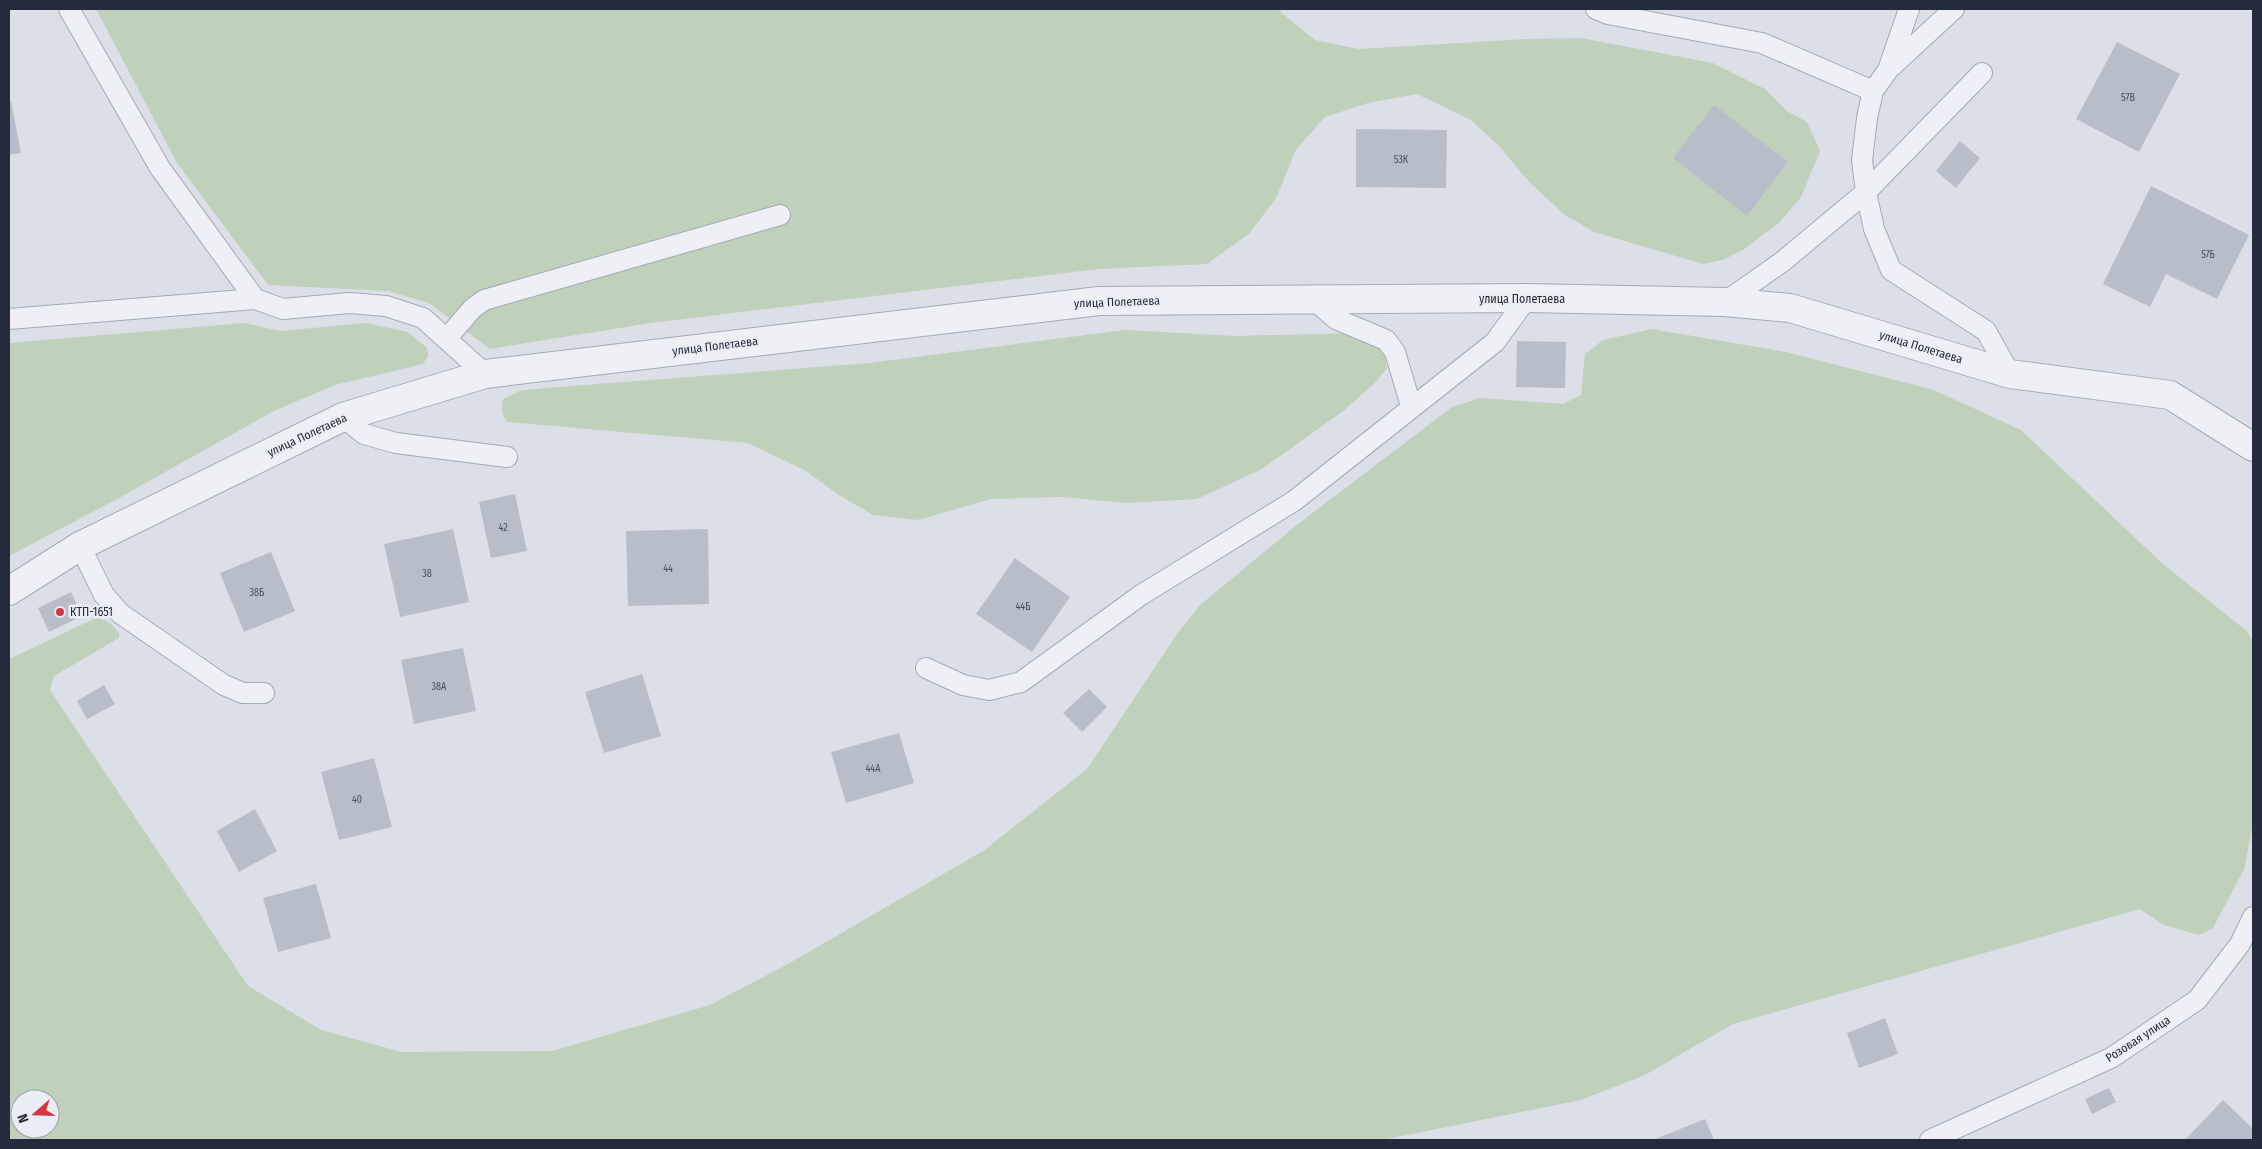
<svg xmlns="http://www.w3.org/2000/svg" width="2262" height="1149" viewBox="0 0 2262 1149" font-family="'Fira Sans Condensed',sans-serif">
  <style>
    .green { fill: #bfd1bb; fill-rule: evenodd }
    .building { fill: #b8bdca }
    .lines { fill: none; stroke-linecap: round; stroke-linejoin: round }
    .lane-casing { stroke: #a4a9b4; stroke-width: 22 }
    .street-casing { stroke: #a4a9b4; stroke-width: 30 }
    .lane { stroke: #eef0f5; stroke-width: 20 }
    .street { stroke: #eef0f5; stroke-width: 28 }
    .poi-dot { fill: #d63641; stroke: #eaeef4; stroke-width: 2 }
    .labels { text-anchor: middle; stroke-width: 5; stroke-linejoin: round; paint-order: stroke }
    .number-label { font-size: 10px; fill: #495060 }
    .street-label { font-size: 12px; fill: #242b3d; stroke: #eaeef4 }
    .poi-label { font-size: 12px; fill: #242b3d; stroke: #eaeef4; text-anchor: start }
  </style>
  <rect width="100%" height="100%" fill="#dbdfe7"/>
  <path class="green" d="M96,9h1181l38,31 44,9 167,-10 55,-1 132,25 52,26 22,22 20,11 13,29 -19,46 -21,25 -37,28 -20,10 -20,4 -109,-32 -29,-17 -35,-32 -30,-36 -29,-27 -54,-26 -49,9 -43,14 -29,33 -20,48 -27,36 -42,30 -109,5 -447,54 -161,26 -61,-46 -42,-12 -119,-6 -91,-122z
    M244,323l37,8 85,-8 42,9 19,16 1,8 -5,8 -88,21 -61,26 -155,87 -110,58v-213z
    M1652,329l134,23 148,38 87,40 142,134 85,68 5,11v179l-8,45 -32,61 -14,7 -35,-10 -24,-16 -407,115 -88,51 -64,25 -199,40h-1373v-481l89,-42 13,7 8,9v5l-65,38 -4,14 198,296 73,44 81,22 150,-1 158,-46 78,-41 195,-113 104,-82 90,-135 23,-29 98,-81 154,-117 28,-9 83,6 18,-9 4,-41 18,-14zM20,1099h30v30h-30z
    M1125,330l109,6 125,-3 25,16 3,19 -14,17 -31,27 -80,57 -65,30 -70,4 -65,-6 -71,2 -73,21 -45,-5 -34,-20 -33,-24 -58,-28 -240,-21c-7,-7 -7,-14 -5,-23l16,-8 26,-3 325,-25z"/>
  <path class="building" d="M2117,42l63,32 -41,78 -63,-33z
    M11,101l10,52 -12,2v-53z
    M1714,105l74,57 -41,54 -74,-58z
    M1356,129l91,1 -1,58 -90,-1z
    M1960,141l20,17 -24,30 -20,-17z
    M2151,186l98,49 -32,64 -51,-25 -16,33 -47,-23z
    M1517,341l49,1 -1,46 -49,-1z
    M515,494l12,57 -36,7 -12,-56z
    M453,529l16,73 -69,15 -16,-73z
    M708,529l1,75 -81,2 -2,-75z
    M271,552l24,59 -51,21 -24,-59z
    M1015,558l55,39 -38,55 -56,-38z
    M71,592l11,24 -33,16 -11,-24z
    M463,648l13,63 -62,13 -13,-64z
    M642,674l19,62 -57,17 -19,-61z
    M104,685l11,19 -28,15 -10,-18z
    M1089,689l18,18 -25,25 -19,-19z
    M899,733l15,50 -68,20 -15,-51z
    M374,758l18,69 -53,13 -18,-68z
    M255,809l22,42 -38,21 -22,-41z
    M316,884l15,54 -53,14 -15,-54z
    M1885,1018l13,36 -39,14 -12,-35z
    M2109,1088l7,14 -24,12 -7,-15z
    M2223,1100l30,29v11h-68z
    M1705,1119l9,21h-61z"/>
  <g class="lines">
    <defs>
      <path id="lane" d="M69,9l91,159 95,131 28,10 66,-6 37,3 37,12 62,56
        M1596,9l12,5 154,29 111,48
        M1909,9l-21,61 -15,21 -6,27 -5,42 4,32 8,37 17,41 95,61 24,43
        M1891,67l63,-58
        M1314,300l22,19 50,21 9,12 16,54
        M1725,302l57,-40 84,-70 116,-119
        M9,319l246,-20
        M447,338l26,-30 11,-8 296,-85
        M343,417l21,17 32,9 111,14
        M80,546l24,49 17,19 103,71 19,8h21
        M926,668l37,17 26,5 32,-8 120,-87 153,-94 201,-159 32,-44
        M1930,1140l181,-82 86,-58 43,-56 13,-27"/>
      <path id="street" d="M9,591l71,-45 263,-129 142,-43 614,-73 428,-3 198,4 65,6 220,66 160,21 83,52"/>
    </defs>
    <use href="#lane" class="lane-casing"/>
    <use href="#street" class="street-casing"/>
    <use href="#lane" class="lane"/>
    <use href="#street" class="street"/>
  </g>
  <circle class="poi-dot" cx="60" cy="612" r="5"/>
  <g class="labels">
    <g class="number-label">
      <text x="2128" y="101">57В</text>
      <text x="1401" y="163">53К</text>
      <text x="2208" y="258">57Б</text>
      <text x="503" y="531">42</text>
      <text x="668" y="572">44</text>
      <text x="427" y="577">38</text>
      <text x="257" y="596">38Б</text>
      <text x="1023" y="610">44Б</text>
      <text x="439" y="690">38А</text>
      <text x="873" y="772">44А</text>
      <text x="357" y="803">40</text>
    </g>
    <g class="street-label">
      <text x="1522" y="303">улица Полетаева</text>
      <text transform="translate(1117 302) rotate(-2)" y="4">улица Полетаева</text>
      <text transform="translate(715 346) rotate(-7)" y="4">улица Полетаева</text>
      <text transform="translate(1921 347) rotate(17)" y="4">улица Полетаева</text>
      <text transform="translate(307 435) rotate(-25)" y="4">улица Полетаева</text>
      <text transform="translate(2138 1039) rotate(-33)" y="4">Розовая улица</text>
    </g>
    <g class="poi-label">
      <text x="70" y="616">КТП-1651</text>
    </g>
  </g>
  <rect width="2262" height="1149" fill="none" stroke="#242b3d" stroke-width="20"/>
  <g transform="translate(35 1114) rotate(250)"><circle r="24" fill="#eaeef4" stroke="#9ba0ab"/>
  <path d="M0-4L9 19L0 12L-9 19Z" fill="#d63641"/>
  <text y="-8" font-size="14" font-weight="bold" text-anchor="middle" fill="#242b3d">N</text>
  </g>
</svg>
